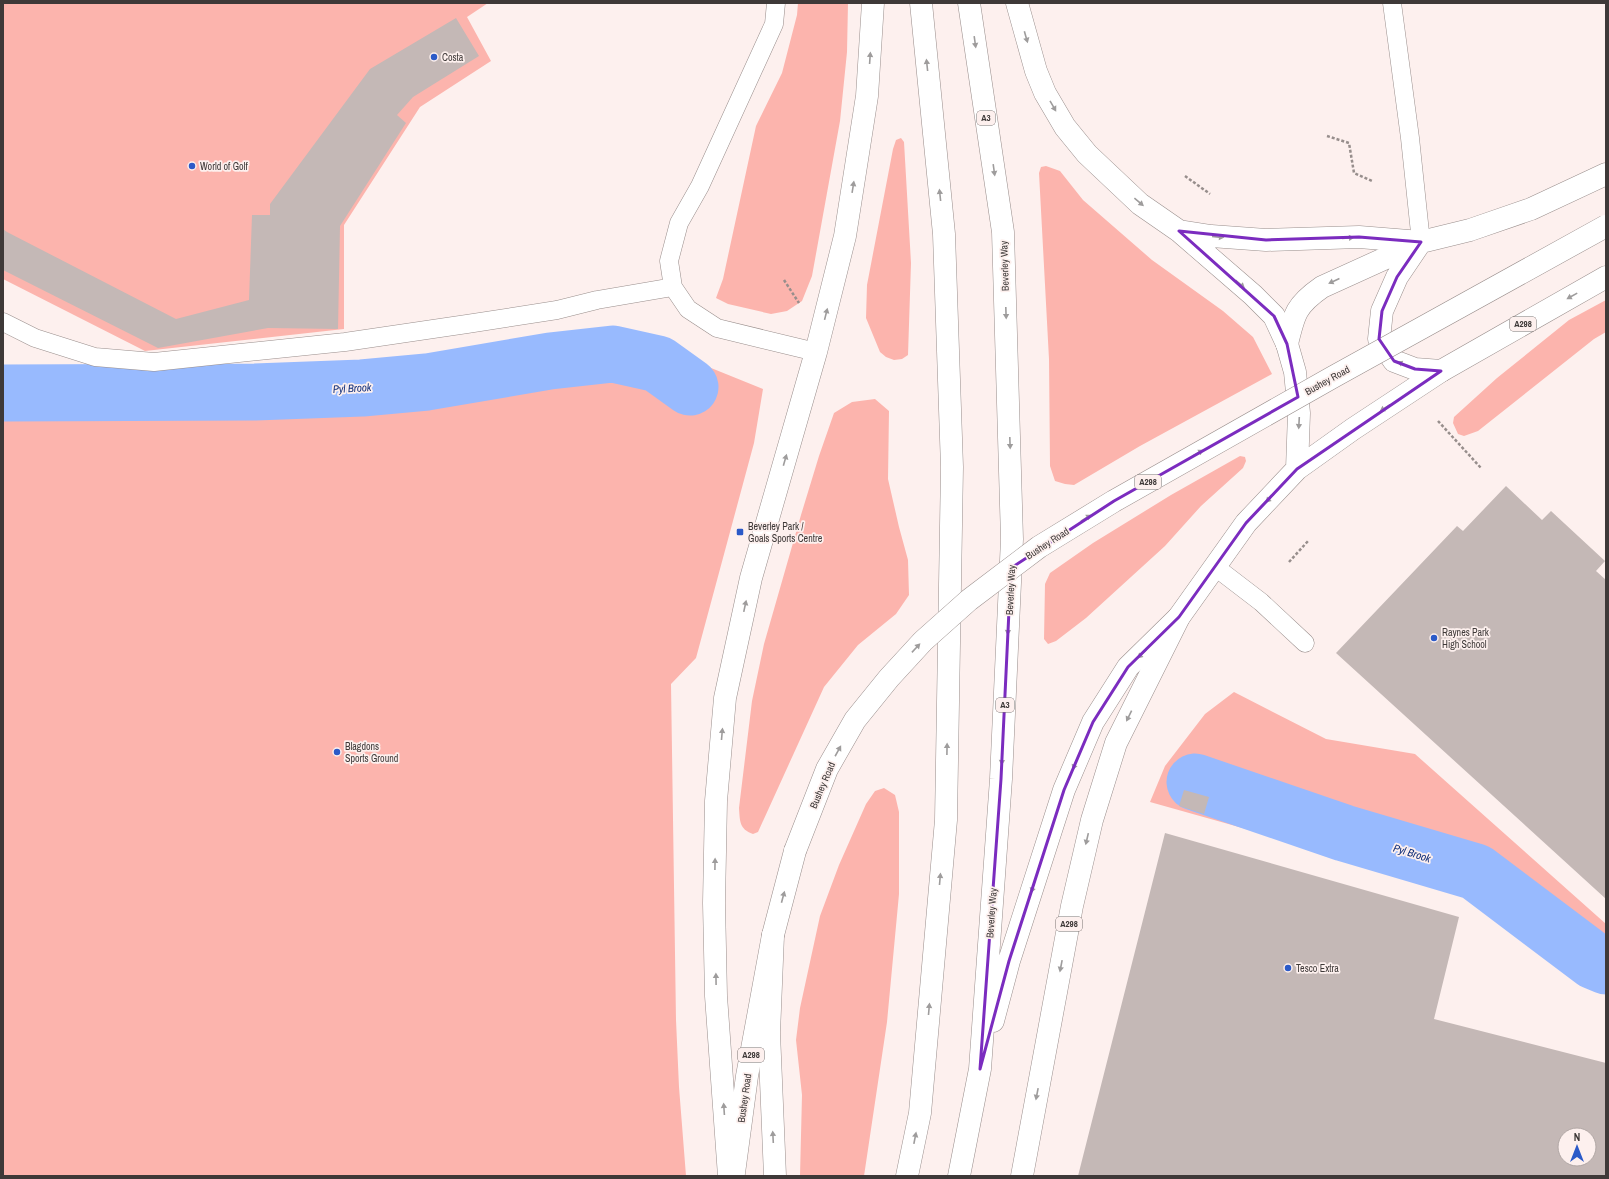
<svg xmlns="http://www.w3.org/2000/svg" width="1609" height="1179" viewBox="0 0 1609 1179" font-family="'Archivo Narrow',sans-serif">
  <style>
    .green { fill: #fcb4ad }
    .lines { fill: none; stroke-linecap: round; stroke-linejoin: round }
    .river { stroke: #98bafe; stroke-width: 57 }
    .building { fill: #c4b8b6; fill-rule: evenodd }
    .lane-casing { stroke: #998e8c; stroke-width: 19 }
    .street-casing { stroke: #998e8c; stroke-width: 23 }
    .primary-casing { stroke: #998e8c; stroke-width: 23 }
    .highway-casing { stroke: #998e8c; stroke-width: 23 }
    .path { stroke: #978e8c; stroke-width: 2.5; stroke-dasharray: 3 2; stroke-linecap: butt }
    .lane { stroke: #fff; stroke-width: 18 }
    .street { stroke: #fff; stroke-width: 22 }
    .primary { stroke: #fff; stroke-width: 22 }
    .highway { stroke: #fff; stroke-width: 22 }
    .primary-bridge-casing { stroke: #998e8c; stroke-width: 23; stroke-linecap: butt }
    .primary-bridge { stroke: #fff; stroke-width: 22 }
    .oneway { fill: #9e9c9c }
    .marked { fill: none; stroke: #7b2cbf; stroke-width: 3; stroke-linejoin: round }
    .poi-dot { fill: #2b5ac8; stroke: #fdf0ee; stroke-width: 1.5 }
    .labels { text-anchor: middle; stroke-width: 3.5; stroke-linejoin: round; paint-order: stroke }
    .shield { fill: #fdf0ee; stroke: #77706f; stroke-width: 1 }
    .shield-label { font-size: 9px; font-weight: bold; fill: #3e3938 }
    .poi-label { font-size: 10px; fill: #3e3938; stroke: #fdf0ee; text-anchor: start }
    .street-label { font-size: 10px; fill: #3e3938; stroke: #fdf0ee }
    .water-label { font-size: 11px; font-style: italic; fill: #0f2e7a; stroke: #fdf0ee }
  </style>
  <rect width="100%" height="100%" fill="#fdf0ee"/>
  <path class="green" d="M3,3h485l-21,14 24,44 -71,46 -76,118v104l-199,22 -142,-72z
    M798,3h50l-1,49 -7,69 -28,155 -10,25 -15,10 -16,3 -43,-10 -12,-6 7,-19 33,-153 26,-53 15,-58z
    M901,138l3,4 7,121 -3,92 -6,4 -8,1 -8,-3 -6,-5 -14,-34 1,-33 26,-136 3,-9z
    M1046,166l14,5 23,29 69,60 71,51 30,26 19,37 -132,72 -66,39 -9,-1 -10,-3 -5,-15 -1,-107 -10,-186 2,-6z
    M1606,300v32l-12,7 -116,92 -14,5 -6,-2 -5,-11 1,-6 43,-39 72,-58z
    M632,336l131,53 -9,54 -58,215 -25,26 5,336 3,67 7,89h-683v-789l79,6 199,-7z
    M875,399l14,12 -1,68 11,48 9,33 1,35 -13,19 -38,31 -34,42 -66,145 -5,2c-14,-5 -13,-13 -14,-26l13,-107 12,-57 37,-129 18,-59 15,-43 18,-11z
    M1240,456l5,1 1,4 -3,7 -42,38 -36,40 -79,72 -30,23 -8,3 -4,-5 1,-55 5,-11 43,-30 78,-48z
    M1234,692l92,47 89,15 191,170v60l-135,-92 -321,-90 15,-36 40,-52z
    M884,788l11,7 4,17v82l-12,128 -23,154h-64l2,-81 -6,-55 4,-32 20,-92 19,-51 27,-61 9,-13z"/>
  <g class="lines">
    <path class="river" d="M3,393l252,-1 107,-4 65,-6 123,-21 63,-7 45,10 32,23
      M1195,782l149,51 132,39 118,89 12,5"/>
  </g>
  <path class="building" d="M456,18l23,38 -66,41 -16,18 9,8 -66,103 -2,103 -70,-1 -110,20 -155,-78v-41l4,3 169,87 73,-19 3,-85h18v-11l100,-135z
    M1506,486l36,34 9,-9 54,50 -9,10 10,9v319l-270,-246 121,-127 6,5z
    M1184,790l25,7 -5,17 -25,-8z
    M1165,833l294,84 -25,102 172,44v113h-528zM1565,1135h24v24h-24z"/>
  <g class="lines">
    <defs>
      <path id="lane" d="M776,3l-2,21 -74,162 -21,37 -10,38 4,26 15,22 29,19 99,24
        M1392,3l18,135 11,104
        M3,322l32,16 60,19 59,5 191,-20 122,-18 90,-14 40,-10 76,-13
        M1214,566l47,36 44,41"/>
      <path id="street" d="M1420,243l-23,34 -15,34 -3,28 15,22 21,8 26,2
        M1287,344c7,-30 9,-39 35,-57l99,-45 49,-12 61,-21 75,-35"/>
      <path id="primary" d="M1287,344l8,28 4,41 -2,56
        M734,1173l13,-97 26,-141 22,-84
        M1022,1176l50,-270 20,-86 24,-77 63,-126 67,-94 51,-54 56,-40 88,-58 165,-94"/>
      <path id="highway" d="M1017,3l19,68 9,22 20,34 22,27 53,50 39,27 74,64 21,21 13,28
        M1179,231l32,5 55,4 93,-3 62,5
        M773,935l-4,98 6,143
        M993,1021l16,-60 55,-171 29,-68 35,-55 51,-50
        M729,1176l-13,-180 -2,-93 2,-102 9,-103 26,-120 65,-226 29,-116 22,-140 6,-93
        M907,1176l13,-63 26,-293 6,-353 -8,-233 -23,-231
        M959,1176l21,-107 21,-290 11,-240 -9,-307 -34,-229"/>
    </defs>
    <use href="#lane" class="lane-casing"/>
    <use href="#street" class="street-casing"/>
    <use href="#primary" class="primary-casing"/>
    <use href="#highway" class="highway-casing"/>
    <path class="path" d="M1327,136l22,7 5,30 18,8
      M1185,176l25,18
      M784,280l15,23
      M1438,421l43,47
      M1289,562l20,-22"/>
    <use href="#lane" class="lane"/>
    <use href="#street" class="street"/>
    <use href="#primary" class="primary"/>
    <use href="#highway" class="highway"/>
    <defs>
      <path id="primary-bridge" d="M795,851l32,-82 28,-49 34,-42 34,-37 46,-41 70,-53 75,-46 219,-124 273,-151"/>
    </defs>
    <use href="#primary-bridge" class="primary-bridge-casing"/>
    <use href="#primary-bridge" class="primary-bridge"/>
  </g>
  <defs><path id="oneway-solid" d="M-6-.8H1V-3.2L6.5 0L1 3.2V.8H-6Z"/></defs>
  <g class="oneway">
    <use href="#oneway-solid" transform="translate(1026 37) rotate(74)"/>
    <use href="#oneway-solid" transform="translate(975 42) rotate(82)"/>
    <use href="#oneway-solid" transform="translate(870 58) rotate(-86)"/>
    <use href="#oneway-solid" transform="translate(927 65) rotate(-96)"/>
    <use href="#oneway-solid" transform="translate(1053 106) rotate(60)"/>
    <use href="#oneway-solid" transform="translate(994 170) rotate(82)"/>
    <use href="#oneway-solid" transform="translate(853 187) rotate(-81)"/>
    <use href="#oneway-solid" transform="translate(940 195) rotate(-96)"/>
    <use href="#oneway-solid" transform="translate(1139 202) rotate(40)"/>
    <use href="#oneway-solid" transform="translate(1218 237) rotate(5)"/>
    <use href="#oneway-solid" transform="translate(1348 238) rotate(-4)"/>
    <use href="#oneway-solid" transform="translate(1334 281) rotate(155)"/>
    <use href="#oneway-solid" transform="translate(1240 284) rotate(41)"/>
    <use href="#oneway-solid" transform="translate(1572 296) rotate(151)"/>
    <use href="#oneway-solid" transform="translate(1006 313) rotate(88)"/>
    <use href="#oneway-solid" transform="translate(826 314) rotate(-76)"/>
    <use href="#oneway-solid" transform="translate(1403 364) rotate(-158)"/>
    <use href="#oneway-solid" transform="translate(1385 408) rotate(147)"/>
    <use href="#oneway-solid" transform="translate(1299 423) rotate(93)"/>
    <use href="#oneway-solid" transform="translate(1010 443) rotate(88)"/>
    <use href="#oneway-solid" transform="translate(1198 453) rotate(-30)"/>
    <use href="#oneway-solid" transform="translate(785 460) rotate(-74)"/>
    <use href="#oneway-solid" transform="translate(1270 498) rotate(133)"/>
    <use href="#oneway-solid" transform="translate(1086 518) rotate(-31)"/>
    <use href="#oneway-solid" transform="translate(745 606) rotate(-78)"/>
    <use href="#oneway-solid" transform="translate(1008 629) rotate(93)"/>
    <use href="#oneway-solid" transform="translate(916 648) rotate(-47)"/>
    <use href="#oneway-solid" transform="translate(1142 654) rotate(136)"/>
    <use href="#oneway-solid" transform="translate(1129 716) rotate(116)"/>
    <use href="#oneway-solid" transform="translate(722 734) rotate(-85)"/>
    <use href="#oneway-solid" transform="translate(947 749) rotate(-89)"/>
    <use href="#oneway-solid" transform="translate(838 751) rotate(-61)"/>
    <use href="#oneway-solid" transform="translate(1002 759) rotate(93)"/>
    <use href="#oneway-solid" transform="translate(1075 764) rotate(113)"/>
    <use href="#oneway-solid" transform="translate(1087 839) rotate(103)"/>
    <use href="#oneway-solid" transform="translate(715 864) rotate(-89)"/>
    <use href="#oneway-solid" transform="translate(940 879) rotate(-85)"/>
    <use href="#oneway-solid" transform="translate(1033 887) rotate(108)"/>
    <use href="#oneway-solid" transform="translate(783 897) rotate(-75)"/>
    <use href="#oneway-solid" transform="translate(1061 966) rotate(101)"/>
    <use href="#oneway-solid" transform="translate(716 979) rotate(-91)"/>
    <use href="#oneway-solid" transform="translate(929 1009) rotate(-85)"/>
    <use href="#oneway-solid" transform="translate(1037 1094) rotate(101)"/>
    <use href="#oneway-solid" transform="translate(724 1109) rotate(-94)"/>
    <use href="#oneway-solid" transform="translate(773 1137) rotate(-93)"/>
    <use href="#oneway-solid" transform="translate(915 1138) rotate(-79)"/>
  </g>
  <path class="marked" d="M1179,231l87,9 93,-3 62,5 -24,35 -15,34 -3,28 15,22 21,8 26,2 -144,98 -51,54 -67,94 -51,50 -35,55 -29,68 -55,171 -29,108 21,-290 10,-211 103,-67 184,-104 -11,-53 -13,-28z"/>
  <g class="poi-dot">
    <circle cx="434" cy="57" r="4"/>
    <circle cx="192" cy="166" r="4"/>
    <rect x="736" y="528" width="8" height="8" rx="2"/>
    <circle cx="1434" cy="638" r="4"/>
    <circle cx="337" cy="752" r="4"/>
    <circle cx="1288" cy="968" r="4"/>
  </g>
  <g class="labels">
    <g class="shield">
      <rect x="977" y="111" width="18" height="14" rx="3"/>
      <rect x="1510" y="317" width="26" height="14" rx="3"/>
      <rect x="1135" y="475" width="26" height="14" rx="3"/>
      <rect x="996" y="698" width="18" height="14" rx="3"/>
      <rect x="1056" y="917" width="26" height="14" rx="3"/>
      <rect x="738" y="1048" width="26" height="14" rx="3"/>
    </g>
    <g class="shield-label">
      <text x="986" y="121">A3</text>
      <text x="1523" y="327">A298</text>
      <text x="1148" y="485">A298</text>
      <text x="1005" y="708">A3</text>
      <text x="1069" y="927">A298</text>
      <text x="751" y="1058">A298</text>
    </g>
    <g class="poi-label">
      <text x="442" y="61">Costa</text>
      <text x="200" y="170">World of Golf</text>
      <text x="748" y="530">Beverley Park /<tspan x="748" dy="12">Goals Sports Centre</tspan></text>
      <text x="1442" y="636">Raynes Park<tspan x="1442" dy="12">High School</tspan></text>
      <text x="345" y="750">Blagdons<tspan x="345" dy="12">Sports Ground</tspan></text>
      <text x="1296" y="972">Tesco Extra</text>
    </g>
    <g class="street-label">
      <text transform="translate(1004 266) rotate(-92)" y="4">Beverley Way</text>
      <text transform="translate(1327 380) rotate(-29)" y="4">Bushey Road</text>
      <text transform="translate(1047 543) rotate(-33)" y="4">Bushey Road</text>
      <text transform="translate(1010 590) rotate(-87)" y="4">Beverley Way</text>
      <text transform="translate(822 785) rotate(-67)" y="4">Bushey Road</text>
      <text transform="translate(991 913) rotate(-86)" y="4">Beverley Way</text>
      <text transform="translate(744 1098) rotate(-82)" y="4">Bushey Road</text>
    </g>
    <g class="water-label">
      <text transform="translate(352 388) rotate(-3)" y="4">Pyl Brook</text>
      <text transform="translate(1412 853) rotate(17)" y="4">Pyl Brook</text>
    </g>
  </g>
  <rect width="1609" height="1179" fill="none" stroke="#3e3938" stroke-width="8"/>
  <g transform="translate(1577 1147)"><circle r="19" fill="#fdf0ee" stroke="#b1a7a5"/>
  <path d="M0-3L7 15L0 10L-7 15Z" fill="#2b5ac8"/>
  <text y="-6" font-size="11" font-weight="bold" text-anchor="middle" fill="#3e3938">N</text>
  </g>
</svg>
